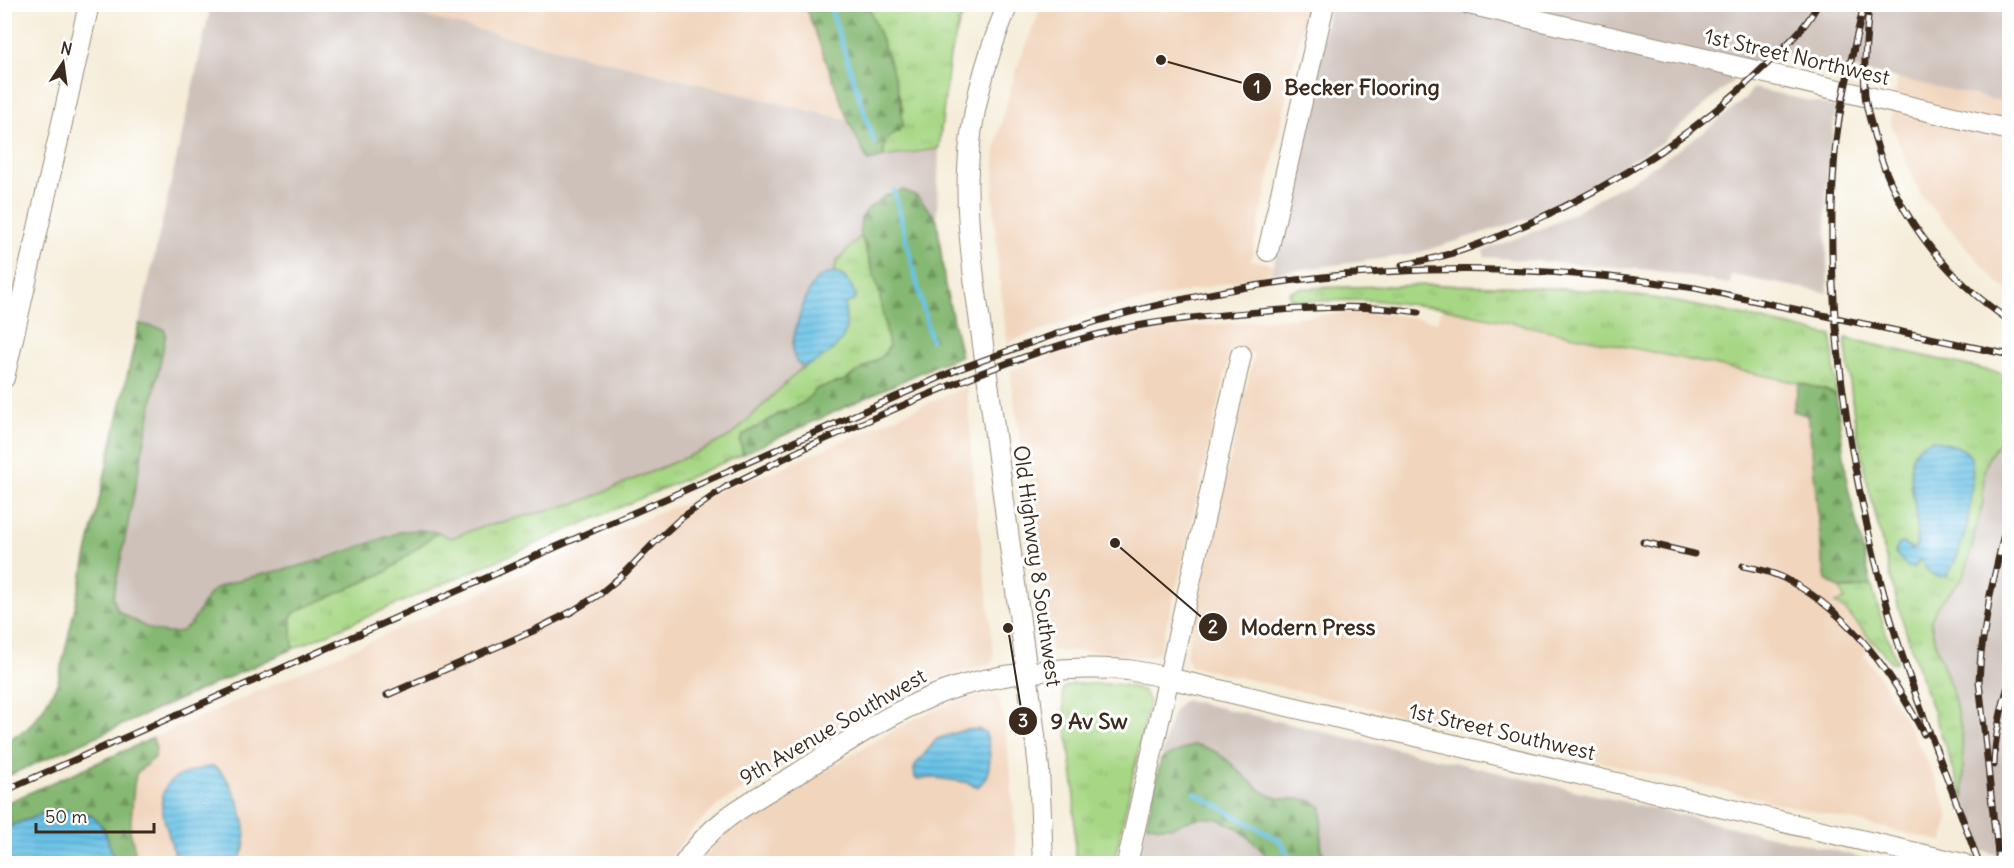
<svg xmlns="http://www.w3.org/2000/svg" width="2014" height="868" viewBox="0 0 2014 868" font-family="Delius,sans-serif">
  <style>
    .built { fill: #f1d5bd }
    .industrial { fill: #cec1ba }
    .grass { fill: url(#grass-tufts); stroke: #718052; stroke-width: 1.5; fill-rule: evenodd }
    .forest { fill: url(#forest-firs); stroke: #607148; stroke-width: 1.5 }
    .water { fill: url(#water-rules); stroke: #527682; stroke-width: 1.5 }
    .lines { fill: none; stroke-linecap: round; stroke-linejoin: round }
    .stream { stroke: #69c2e7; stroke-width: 4.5 }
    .minor-casing { stroke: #988c7c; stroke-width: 22 }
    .minor { stroke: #fff; stroke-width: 20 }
    .rail-casing { stroke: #3b2a1e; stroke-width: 7 }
    .rail { stroke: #fff; stroke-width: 4.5; stroke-dasharray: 14; stroke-linecap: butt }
    .labels { text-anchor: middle; stroke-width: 6; stroke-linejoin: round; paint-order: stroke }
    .street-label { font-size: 21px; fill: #3b2a1e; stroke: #fff }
    .leader { fill: none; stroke: #3b2a1e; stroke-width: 2 }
    .callout-dot { fill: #3b2a1e; stroke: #fff; stroke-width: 2 }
    .mark-label { font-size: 18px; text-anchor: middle; font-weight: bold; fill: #fff }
    .callout-label { font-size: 22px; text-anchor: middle; font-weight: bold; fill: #3b2a1e; stroke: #fff; stroke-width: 6; stroke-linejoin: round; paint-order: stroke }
  </style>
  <defs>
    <pattern id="grass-tufts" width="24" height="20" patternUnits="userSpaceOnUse" patternTransform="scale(1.5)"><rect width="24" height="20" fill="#a7d785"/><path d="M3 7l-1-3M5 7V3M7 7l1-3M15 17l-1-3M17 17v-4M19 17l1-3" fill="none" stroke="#91b972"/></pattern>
    <pattern id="forest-firs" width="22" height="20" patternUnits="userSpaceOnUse" patternTransform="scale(1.5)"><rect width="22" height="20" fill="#85b872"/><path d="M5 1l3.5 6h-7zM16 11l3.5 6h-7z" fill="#6e965d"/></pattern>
    <pattern id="water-rules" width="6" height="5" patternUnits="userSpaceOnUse" patternTransform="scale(1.5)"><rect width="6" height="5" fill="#69c2e7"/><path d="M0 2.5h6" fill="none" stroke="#589ebb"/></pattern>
  </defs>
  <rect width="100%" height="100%" fill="#fff"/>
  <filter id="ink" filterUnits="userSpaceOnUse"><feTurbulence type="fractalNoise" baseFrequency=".0167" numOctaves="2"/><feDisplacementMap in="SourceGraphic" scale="12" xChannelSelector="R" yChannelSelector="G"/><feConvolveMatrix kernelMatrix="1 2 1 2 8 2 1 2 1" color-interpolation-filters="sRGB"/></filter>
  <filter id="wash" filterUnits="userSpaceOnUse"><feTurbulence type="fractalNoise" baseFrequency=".008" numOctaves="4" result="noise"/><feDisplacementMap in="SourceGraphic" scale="24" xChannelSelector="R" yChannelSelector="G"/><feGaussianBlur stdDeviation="1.35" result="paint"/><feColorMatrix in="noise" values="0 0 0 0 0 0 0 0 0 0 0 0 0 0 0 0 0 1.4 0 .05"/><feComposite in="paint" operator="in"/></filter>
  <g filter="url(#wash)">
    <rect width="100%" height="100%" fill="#f5edd9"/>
    <path class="built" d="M377,5h428l43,115z
      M1042,5h265l-56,255 23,4 -2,9 -179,39 -86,31 -9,-76 -5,-73 3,-44 4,-23 16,-57z
      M1898,78l111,25v187l-10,-6 -78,-88 -31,-75z
      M1442,308l357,75 -6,28 13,4 3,5 24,166 7,3 5,11 -9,4 10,7 30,32 -12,11 18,27 29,49 27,55 11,30 -5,27 -753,-176 -5,-11 11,-51 57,-250 -23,-6 -52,230 -19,71 -3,5 -10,3 -52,-6h-44l-41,-281 51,-17 69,-18 47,-7 165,-15 48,1 47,8z
      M967,386l8,110 13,105 6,57 -1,4 -6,3 -63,18 -21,10 -175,106 -12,8 -28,27 -21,29h-529l-8,-31 4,-47 2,-11 19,-18 1,-8 -3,-10 510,-227 120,-44z
      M987,693l11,3 6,25 7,53 6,89 -319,1 14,-17 24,-21 165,-101 47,-21z"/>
    <path class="industrial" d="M211,5h166l471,115 20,41 71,-14 -2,72 -20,-23 -57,36 1,4 -24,24 -3,12 -10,2 -14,15 -11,27v48l4,3 -23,20 -18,20 -30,28 -29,15 -123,52 -105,27 -24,9 -23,-8 -25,1 -102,35 -66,15 -19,7 -12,12 -6,14 -10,13 -14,6 -18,-2 -39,-20 -4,-13 53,-264 -10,-8 -17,-2z
      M1330,5h679v98l-240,-53 -107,92 -119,72 -132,41 -139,18z
      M1753,88l83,19 -9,75 -1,33 2,78 -97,-18 -1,9 -79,-14 -166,-13 -2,-6 72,-28 87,-49 59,-40 45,-36z
      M2003,442h6v416l-29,-8 -16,-50 -2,-68 -10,-42 -17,-48 -4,-21 6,-15 10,-13 36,-91 1,-30 3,-11 9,-15z
      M1187,700l699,163h-559l-6,-15 1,-40 -5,-5 -13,-4 -34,-3 -59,-48 -9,-3 -19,4 -22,10 7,-32 6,-16 7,-9z
      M1209,817l10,2 17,8 37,36 -136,1 9,-40 20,5z"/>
    <path class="grass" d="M868,5h97l-15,50 -11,92 -3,2 -52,8c-1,-15 1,-20 15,-26l4,-21 -7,-26z
      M861,236l18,55 10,56 -8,10 -36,23 -29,9 -11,13 -24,11 -38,22 -3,6 3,13 -450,195 -2,-32 4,-5 91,-40 52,-40 13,6 24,-9 105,-27 123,-52 29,-15 64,-62 7,-6 10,-4 33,-37 -1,-22 5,-3 -5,-24 -11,-5 3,-11z
      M1434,285c58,0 116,2 174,7 75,8 150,27 224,44l4,59 -10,-5 -27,-7 -357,-75 -70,-8 -74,1 -8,-3 -1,-4 2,-3 12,-3z
      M1845,338l164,37v67h-6l-7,4 -9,15 -3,11 -1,30 -17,68 -6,11 -23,25 -6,15 4,21 17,48 10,42 2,68 -51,-146 -17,-55 -30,-122 -12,-61zM1914,453l55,69 -17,45 -32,-8 -3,5 -19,-8 -3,-3 9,-10 7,7 5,-3 1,-29 -6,-33z
      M1871,584l14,46 11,29v4l-5,-1 -45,-51 -11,-8 10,-3 -5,-11c10,0 22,1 31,-5z
      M1073,684c23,0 49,-3 71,7l5,11 -35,161h-39l-1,-77 -11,-86v-12z"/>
    <path class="forest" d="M805,5h63c15,38 33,79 35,120 -11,15 -20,8 -19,32l-16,4 -20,-41z
      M903,190l14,6 20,23 8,66 16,71 -22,8 -196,90 -3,-13 3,-6 38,-22 24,-11 11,-13 29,-9 36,-23 8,-10 -10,-56 -19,-59 1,-14 8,-10 16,-12z
      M139,324l25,5 2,5 -53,264 5,13c16,9 34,23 54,22 27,-1 26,-37 47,-46 25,-11 54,-14 80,-21 35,-9 70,-23 104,-35l17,-1 18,2 -52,40 -91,40 -4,5 2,32 -288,128v-36l21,-11 15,-18 17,-30z
      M1799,383l27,7 10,5 12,92 23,97 -3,3 -28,2 -14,-9 -4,-23 -13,-137 -3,-5 -13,-4z
      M153,738l3,10 -1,9 -19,17 -2,11 -4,46 8,32h-23l-11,-35 -14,-14 -58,3 -27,11 -1,-24z
      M1193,745c32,1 50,37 76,50 16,9 38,-3 53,13l-1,40 6,15h-54c-19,-21 -45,-52 -77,-44 -26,7 -22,12 -50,5l15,-65z"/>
    <path class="water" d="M834,272c12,5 17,11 22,24l-1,4 -10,4c-1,9 2,17 1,25 -3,18 -27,32 -43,38 -6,-4 -10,-8 -10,-15 -2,-15 13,-62 24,-73 5,-4 11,-5 17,-7z
      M1932,440c13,3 30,5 38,16 4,6 2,16 2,23 -1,34 -7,68 -25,97 -15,4 -20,-6 -27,-17l-6,9 -7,-1 -12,-15 4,-8 5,-1 7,7 5,-3c1,-9 2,-19 1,-28 -2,-24 -19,-72 15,-79z
      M979,729l6,3c6,17 9,42 -7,55l-13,-5 -30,-4 -18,1 -2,-1 -1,-9 2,-5 21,-25 27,-9z
      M213,766c19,10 35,55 32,75 0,8 -4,15 -7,22h-58c-7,-9 -9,-21 -12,-31 -17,-48 1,-57 45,-66z
      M53,810c48,0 49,11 62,53h-110v-35z"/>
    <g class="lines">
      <path class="stream" d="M829,4l45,138
        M894,190l37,150
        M1195,793l85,48 14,23"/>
    </g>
  </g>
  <g filter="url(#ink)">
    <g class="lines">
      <defs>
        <path id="minor" d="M1008,4c-21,51 -38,109 -40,165 -2,36 2,73 6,109l57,425 8,65 4,96
          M1469,4l541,126
          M1268,251l56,-247
          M4,378l85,-374
          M684,864c28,-44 70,-64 113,-90 44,-28 89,-59 138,-79 53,-22 136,-30 193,-25 13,2 27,5 40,8l795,186
          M1127,864l114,-509"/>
      </defs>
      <use href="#minor" class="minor-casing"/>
      <use href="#minor" class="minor"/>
      <defs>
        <path id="rail" d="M1864,4c-10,46 -23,92 -28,138 -15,154 12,326 54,474 24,84 60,165 89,248
          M1868,17c-2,26 -5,53 -3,78 1,11 4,22 7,32 18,80 70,148 138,194
          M1402,265c13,-3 27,-5 40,-9 29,-7 57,-20 85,-32 88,-39 173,-93 241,-161 18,-18 38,-35 50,-59
          M807,447c101,-43 202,-92 309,-117 50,-11 103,-15 153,-19 51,-4 99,-6 149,1
          M1643,542l51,12
          M1743,566c16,3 34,7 48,16 61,33 102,93 133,152
          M387,695l146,-64 38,-19 29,-18 26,-22 28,-29 26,-24 46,-32 87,-43
          M1994,765c1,-29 7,-57 16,-85
          M4,791l955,-422c39,-14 77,-29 116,-41 201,-63 413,-73 620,-40l315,67
          M1995,825l4,39
          M1995,833l-16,-152 2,-28 9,-58 20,-87"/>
      </defs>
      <use href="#rail" class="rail-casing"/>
      <use href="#rail" class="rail"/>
    </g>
  </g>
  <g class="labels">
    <g class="street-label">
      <text transform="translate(1797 57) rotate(13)" y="7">1st Street Northwest</text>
      <text transform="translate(1037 566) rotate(82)" y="7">Old Highway 8 Southwest</text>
      <text transform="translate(833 727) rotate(-30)" y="7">9th Avenue Southwest</text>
      <text transform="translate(1502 732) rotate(13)" y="7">1st Street Southwest</text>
    </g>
  </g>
  <path class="leader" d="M1161 60L1257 87M1115 543L1213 627M1008 628L1023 721"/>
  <g class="callout-dot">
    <circle cx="1161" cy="60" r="6"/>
    <circle cx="1115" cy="543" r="6"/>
    <circle cx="1008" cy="628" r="6"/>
    <circle cx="1257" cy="87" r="15"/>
    <circle cx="1213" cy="627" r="15"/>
    <circle cx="1023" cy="721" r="15"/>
  </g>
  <g class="mark-label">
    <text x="1257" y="93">1</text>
    <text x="1213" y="633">2</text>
    <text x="1023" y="727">3</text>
  </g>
  <g class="callout-label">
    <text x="1362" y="95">Becker Flooring</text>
    <text x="1308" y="635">Modern Press</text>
    <text x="1089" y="729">9 Av Sw</text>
  </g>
  <rect width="2014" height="868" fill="none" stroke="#fff" stroke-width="24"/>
  <g transform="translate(63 63) rotate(13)" stroke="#ffffff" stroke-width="4.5" paint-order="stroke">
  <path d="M0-4.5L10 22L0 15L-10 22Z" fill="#3b2a1e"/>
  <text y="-9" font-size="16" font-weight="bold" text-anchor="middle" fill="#3b2a1e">N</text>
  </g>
  <path d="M36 823v9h118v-9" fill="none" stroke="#3b2a1e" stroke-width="3"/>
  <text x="45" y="823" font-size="18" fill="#3b2a1e" stroke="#ffffff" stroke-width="4.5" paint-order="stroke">50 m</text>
</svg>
